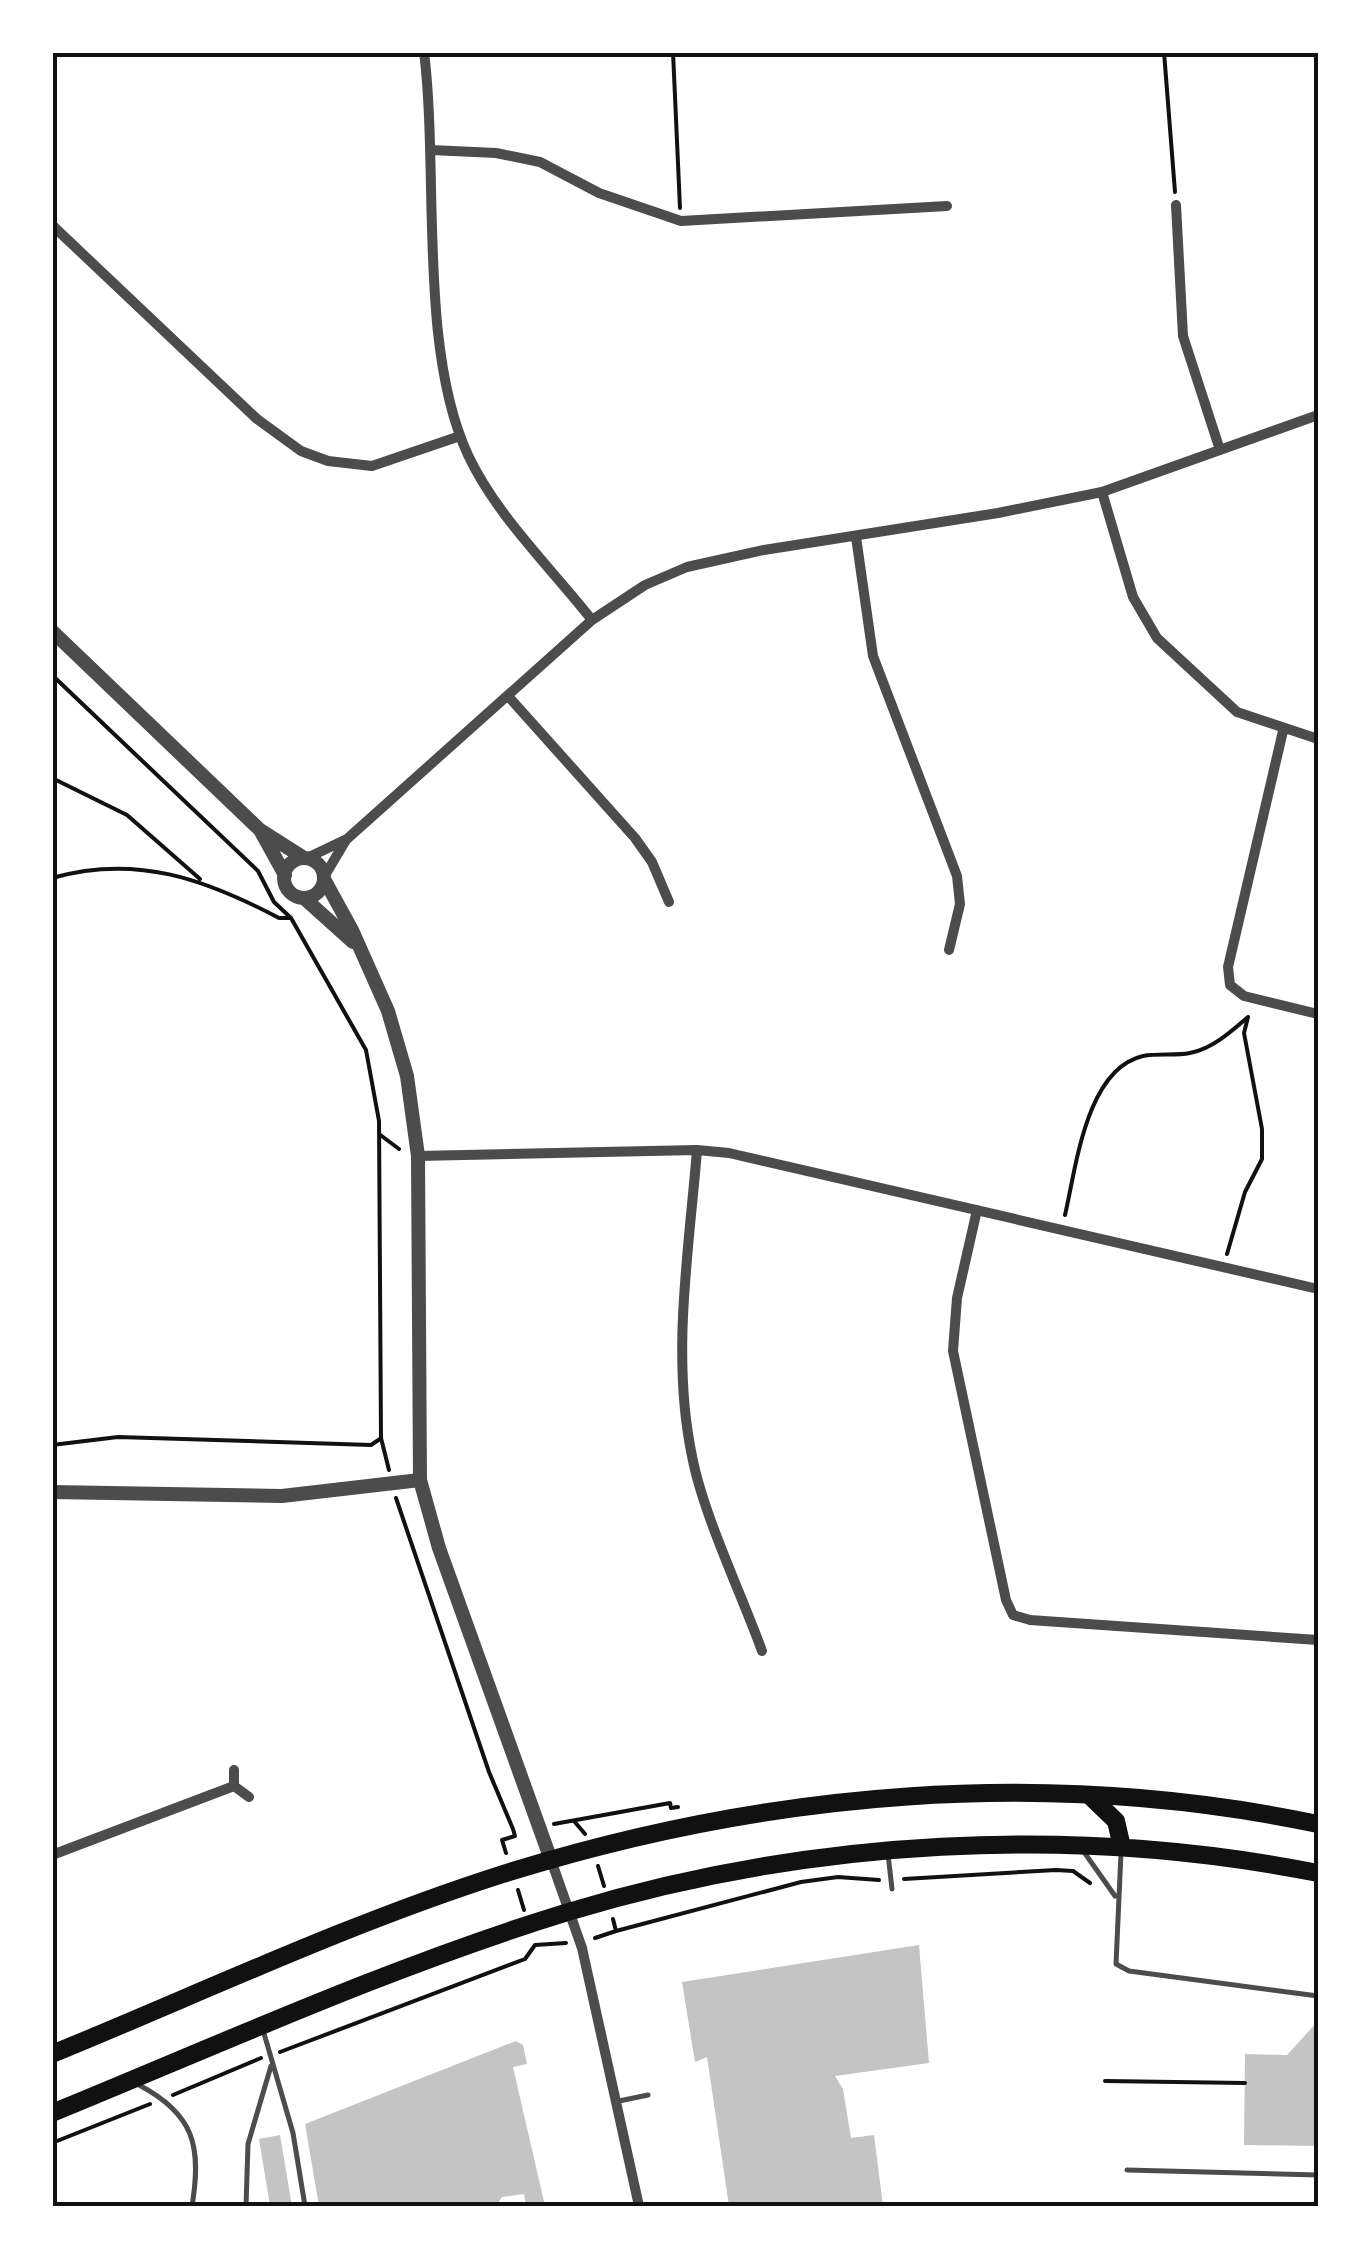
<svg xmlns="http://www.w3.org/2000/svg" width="1371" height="2259" viewBox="0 0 1371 2259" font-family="Helvetica,sans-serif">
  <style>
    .building { fill: #c4c4c4 }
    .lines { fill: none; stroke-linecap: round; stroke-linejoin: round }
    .path { stroke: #111; stroke-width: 4 }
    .service { stroke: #4c4c4c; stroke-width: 5 }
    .minor { stroke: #4c4c4c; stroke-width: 10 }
    .tertiary { stroke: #4c4c4c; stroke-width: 14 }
    .primary { stroke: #111; stroke-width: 18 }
    .neatline { fill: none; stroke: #111; stroke-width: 4 }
  </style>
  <rect width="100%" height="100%" fill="#fff"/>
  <path class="building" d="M919,1945l10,118 -94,13 8,13 8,49 23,-3 9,71h-154l-22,-149 -12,5 -13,-80z
    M1318,2021v125l-74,-1 1,-91 42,1z
    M516,2041l7,4 4,19 -14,3 32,139h-19l-2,-12 -22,3 -6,9h-24l-1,-3 -152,3 -14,-82z
    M280,2135l12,71h-22l-11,-67z"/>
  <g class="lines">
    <path class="path" d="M673,52l7,156
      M1164,52l11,140
      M52,675l206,196 16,31 17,16 75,132 13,71 2,317 8,32
      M52,778l75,37 73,64
      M52,878c84,-24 153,1 227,40h12
      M379,1134l20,15
      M1065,1215c11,-47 21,-146 78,-159 15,-3 32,0 47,-3 22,-4 42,-22 58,-36
      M1227,1254l18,-62 17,-33v-30l-18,-96 4,-16
      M52,1445l66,-8 253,8 9,-6
      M396,1498l93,274 24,57 2,7 -13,4 4,13
      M574,1821l11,13
      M554,1824l116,-21 1,5 7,-1
      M598,1866l6,20
      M904,1879l152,-9 17,1 17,12
      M518,1890l6,20
      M616,1931l185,-49 37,-5 41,3
      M595,1938l21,-7 -3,-12
      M280,2052l245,-93 10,-14 31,-2
      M1105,2081l140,2
      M173,2095l88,-37
      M52,2143l98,-39"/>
    <path class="service" d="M1084,1852l31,44
      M1121,1853l-5,111 13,7 189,25
      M888,1854l4,35
      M263,2030l30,103 12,73
      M139,2085c55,29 63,61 53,121
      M619,2101l29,-6
      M1127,2170l191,5
      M246,2206l2,-62 23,-78"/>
    <path class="minor" d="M424,52c15,120 -6,296 44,403 28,60 83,113 124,165
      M431,150l65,3 44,9 59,31 82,28 266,-15
      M1176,205l7,131 37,114
      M52,225l205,194 44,32 27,10 44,5 88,-30
      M1102,492l31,105 24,41 80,74 81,27
      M856,537l17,119 84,220 3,28 -11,46
      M508,696l127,142 17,24 17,40
      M1283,731l-55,236 2,18 14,11 74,18
      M307,858l40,-19 245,-219 53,-35 42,-18 77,-17 234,-37 104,-21 216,-77
      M324,877l22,-37
      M697,1150c-8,101 -26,205 -5,306 11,58 49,137 70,195
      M418,1156l279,-6 32,3 589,136
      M977,1210l-20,88 -4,53 53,249 7,15 17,5 288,20
      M234,1786l15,11
      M234,1786v-16
      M52,1855l182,-69
      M551,1860l31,88 57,258"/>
    <path class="tertiary" d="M52,631l208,199 44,28
      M260,830l25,45
      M284 878a20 20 0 1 1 40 0a20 20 0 1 1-40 0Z
      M324,879l28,51 36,81 19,65 11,80 2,324 19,68 112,312
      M304,898l49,44
      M52,1492l230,4 138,-16"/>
    <path class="primary" d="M1089,1795l27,26 6,26
      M52,2054c149,-61 297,-131 451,-180 265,-83 542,-107 815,-50
      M52,2113c171,-70 340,-147 516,-201 241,-73 504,-88 750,-39"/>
  </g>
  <rect width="1371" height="2259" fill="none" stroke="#ffffff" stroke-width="110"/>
  <rect x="55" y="55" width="1261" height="2149" class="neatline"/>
</svg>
